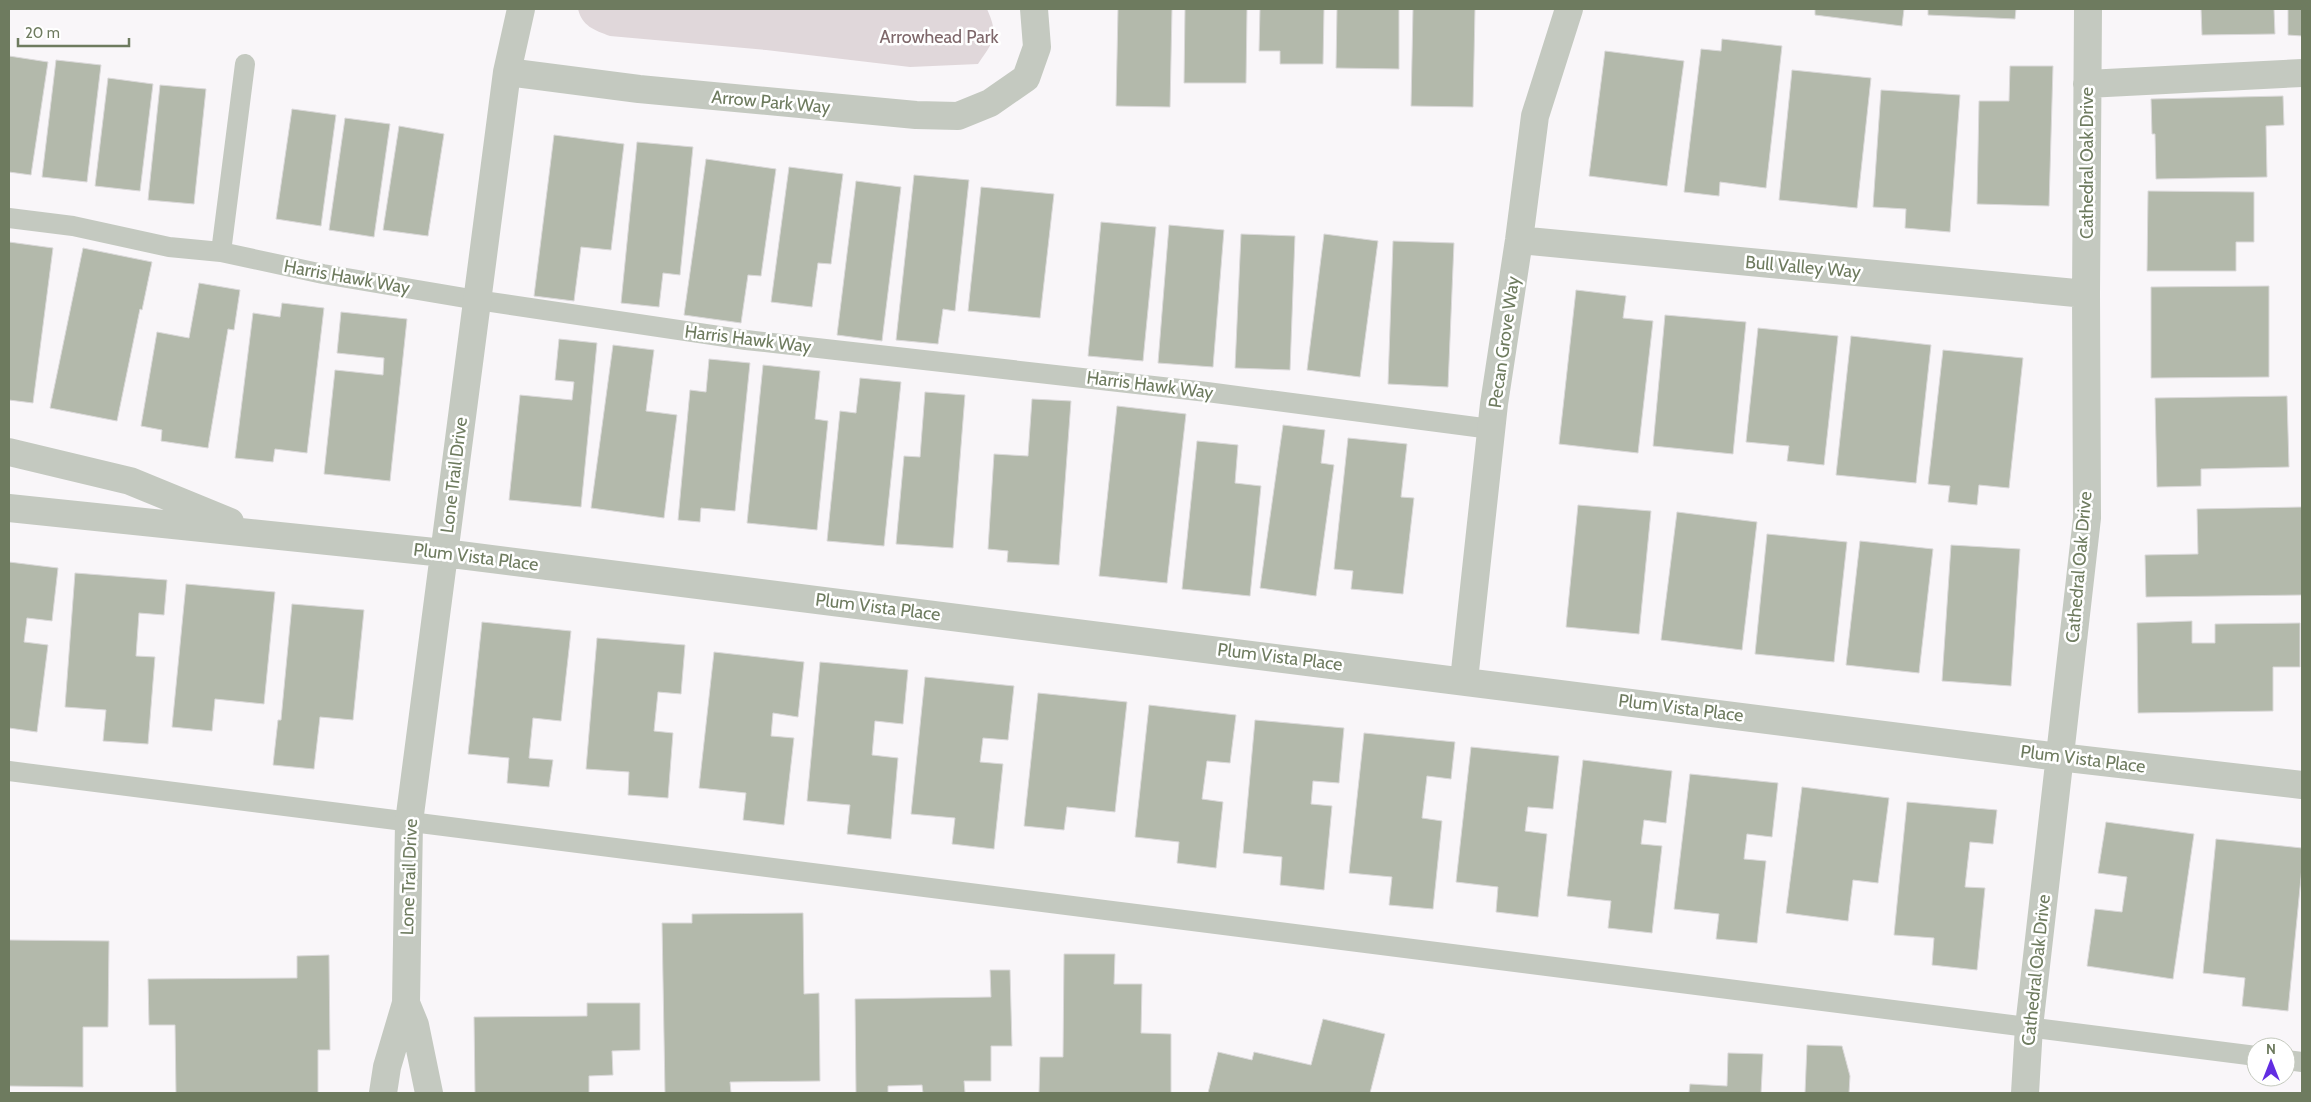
<svg xmlns="http://www.w3.org/2000/svg" width="2311" height="1102" viewBox="0 0 2311 1102" font-family="Cabin,sans-serif">
  <style>
    .green { fill: #e0d7da }
    .building { fill: #b3b9ab; stroke: #dbd9da }
    .lines { fill: none; stroke-linecap: round; stroke-linejoin: round }
    .lane { stroke: #c4c9c0; stroke-width: 20 }
    .street { stroke: #c4c9c0; stroke-width: 28 }
    .labels { text-anchor: middle; stroke-width: 5; stroke-linejoin: round; paint-order: stroke }
    .park-label { font-size: 18px; fill: #7e676a; stroke: #fff }
    .street-label { font-size: 18px; fill: #6e7b5f; stroke: #fff }
  </style>
  <rect width="100%" height="100%" fill="#f9f6f9"/>
  <path class="green" d="M578,9h409c12,27 7,32 -9,55l-68,3 -144,-17 -156,-14c-16,-6 -28,-10 -32,-27z"/>
  <path class="building" d="M1118,9h54l-2,98 -54,-1z
    M1185,9h62l-1,74h-62z
    M1260,9h64l-1,55h-43v-13h-21z
    M1337,9h62v60l-63,-1z
    M1413,9h62l-2,98 -62,-1z
    M1815,9h89l-2,17 -87,-11z
    M1928,9h88l-1,10 -87,-4z
    M2201,9h73l1,25 -73,1z
    M2288,9h14v27l-14,-1z
    M1722,39l60,7 -16,142 -46,-6 -1,14 -35,-4 17,-143 20,2z
    M1605,51l79,10 -17,125 -78,-10z
    M9,56l39,6 -17,113 -22,-3z
    M56,60l45,5 -14,117 -45,-5z
    M2010,66h43l-4,140 -72,-2 2,-103h30z
    M1792,70l79,8 -14,130 -78,-8z
    M108,78l45,6 -13,107 -45,-5z
    M160,85l46,4 -12,115 -46,-4z
    M1881,90l79,5 -10,137 -45,-4 1,-19 -33,-2z
    M2283,96l1,29 -18,1 1,51 -111,2 -1,-45h-3l-1,-35z
    M292,109l44,6 -15,111 -45,-7z
    M345,118l45,6 -16,113 -45,-7z
    M399,126l45,8 -16,102 -45,-6z
    M554,135l70,9 -13,106 -30,-3 -7,54 -40,-5z
    M637,142l56,5 -13,128 -17,-2 -4,34 -38,-4z
    M706,159l70,10 -15,107 -13,-1 -7,48 -57,-8z
    M789,167l54,7 -12,90 -13,-1 -6,44 -41,-5z
    M914,175l55,5 -14,131 -12,-2 -5,35 -42,-4z
    M856,181l45,6 -19,154 -45,-6z
    M981,187l73,7 -14,124 -72,-7z
    M2148,191l106,1v50h-18v29h-89z
    M1101,222l55,5 -13,134 -55,-5z
    M1169,225l55,5 -11,137 -55,-4z
    M1241,234l54,2 -5,134 -55,-2z
    M1324,234l54,7 -18,136 -53,-7z
    M1393,241l61,2 -6,144 -60,-3z
    M9,242l44,6 -20,155 -24,-3z
    M83,248l69,14 -10,48 -2,-1 -23,112 -67,-13z
    M199,283l41,7 -6,40 -6,-1 -20,119 -47,-7 1,-11 -21,-4 16,-94 32,6z
    M2269,286v91l-118,1v-91z
    M1576,290l50,6 -3,22 30,3 -15,132 -79,-9z
    M282,303l42,5 -17,145 -32,-4 -2,13 -38,-4 18,-145 27,4z
    M341,312l66,7 -17,162 -66,-7 11,-104 48,5 1,-17 -47,-5z
    M1665,315l81,7 -13,132 -80,-8z
    M1758,328l80,8 -14,129 -37,-4 2,-15 -43,-4z
    M1851,336l80,9 -15,138 -80,-8z
    M559,339l38,4 -16,164 -72,-7 11,-105 52,5 2,-18 -19,-2z
    M613,345l41,5 -8,61 31,4 -13,103 -73,-10z
    M1943,350l80,8 -14,130 -30,-3 -2,20 -29,-3 2,-16 -22,-2z
    M709,359l41,4 -15,148 -34,-3 -1,14 -22,-2 12,-130 16,2z
    M763,365l57,6 -5,48 13,2 -11,109 -70,-7z
    M860,378l41,4 -17,164 -57,-5 13,-130 16,2z
    M925,392l40,3 -12,153 -57,-4 8,-88 16,1z
    M2287,396l2,71 -88,2v17l-44,1 -2,-89z
    M1032,399l39,2 -12,164 -52,-3 1,-11 -20,-2 6,-95 34,2z
    M1117,406l69,8 -19,169 -68,-7z
    M1283,425l42,5 -4,33 13,2 -18,131 -56,-8z
    M1348,438l59,6 -6,53 13,1 -11,96 -52,-5 2,-18 -19,-2z
    M1197,441l41,4 -3,38 26,3 -11,110 -68,-7z
    M1578,505l73,6 -12,123 -73,-7z
    M2302,507v88l-156,2 -1,-42 53,-1 -1,-45z
    M1677,512l80,10 -15,128 -81,-10z
    M1767,534l80,8 -13,120 -79,-8z
    M1860,541l73,8 -14,124 -73,-8z
    M1951,545l69,4 -9,137 -69,-5z
    M9,562l49,6 -6,53 -25,-3 -3,24 24,3 -11,87 -28,-4z
    M75,573l92,7 -3,35 -25,-2 -3,43 19,1 -7,87 -45,-3 3,-31 -41,-3z
    M186,584l89,8 -11,112 -49,-5 -3,32 -40,-4z
    M292,604l72,6 -11,110 -33,-3 -6,52 -41,-4 5,-45h3z
    M2192,621v22h23v-19l85,-1v44h-27v44l-135,2 -1,-90z
    M482,622l89,9 -10,90 -28,-3 -4,40 24,2 -4,27 -42,-4 2,-25 -41,-4z
    M597,638l88,7 -4,49 -23,-2 -4,39 19,2 -5,65 -40,-3 1,-23 -43,-3z
    M714,652l90,10 -6,55 -25,-4 -2,23 23,2 -10,87 -41,-5 3,-27 -47,-5z
    M820,662l88,8 -5,54 -28,-3 -3,34 26,3 -7,81 -44,-5 3,-29 -43,-4z
    M925,677l89,9 -6,54 -25,-2 -3,24 23,2 -9,85 -42,-5 3,-26 -44,-4z
    M1038,693l89,9 -12,110 -48,-5 -3,23 -40,-4z
    M1149,705l87,10 -6,48 -23,-2 -5,38 21,3 -7,66 -39,-5 2,-21 -44,-5z
    M1255,720l89,8 -5,55 -26,-2 -2,23 21,2 -8,84 -44,-5 2,-28 -39,-4z
    M1364,733l91,9 -4,37 -24,-3 -5,42 20,3 -9,88 -44,-4 3,-28 -43,-4z
    M1471,747l88,9 -6,53 -25,-2 -3,24 22,3 -9,83 -42,-5 2,-25 -42,-5z
    M1583,760l89,11 -6,52 -22,-3 -3,24 21,2 -10,87 -44,-5 3,-27 -44,-5z
    M1690,774l88,9 -6,54 -25,-3 -3,25 22,2 -9,82 -41,-4 3,-25 -45,-5z
    M1802,787l87,11 -11,85 -25,-3 -5,41 -62,-8z
    M1907,802l90,8 -4,34 -23,-2 -5,45 20,1 -8,82 -45,-5 2,-27 -40,-3z
    M2106,822l88,12 -21,145 -86,-13 8,-57 27,3 5,-35 -29,-4z
    M2216,839l86,9v19l-14,144 -46,-5 3,-28 -42,-5z
    M803,913l1,81 15,-1 1,88 -90,1 1,11h-66l-3,-170h30v-9z
    M9,940l100,1 -1,86h-25v60l-74,-1z
    M1064,954h51l-1,30h28l-1,49 30,1v59h-132l1,-36h23z
    M329,955l1,95h-12v43h-142l-1,-68h-26l-1,-46 149,-1v-22z
    M990,970h20l2,76h-21v35h-27l1,12h-42l-1,-8 -34,1v7h-32l-1,-94 136,-2z
    M587,1003h53v47l-28,1 1,24 -24,1v17h-114l-1,-76 113,-1z
    M1323,1019l62,15 -15,59h-162l10,-41 34,8 2,-8 57,13z
    M1807,1045l35,1 8,30 -1,17h-44z
    M1728,1053l35,1 -2,39h-72l1,-9 37,2z"/>
  <g class="lines">
    <path class="lane" d="M9,218l64,8 96,21 52,5 102,22 154,26 269,40 461,52 284,37
      M221,252l24,-188
      M9,771l2247,285
      M2286,1060l16,2"/>
    <path class="street" d="M507,72l132,17 277,26 42,1 32,-13 36,-25 11,-31 -3,-38
      M2087,84l215,-11
      M1519,240l567,54
      M9,452l121,29 100,41
      M9,508l435,45 1615,204 243,28
      M1464,680l30,-276 25,-164 16,-124 34,-107
      M406,1003l9,22 14,68
      M383,1093l4,-26 19,-64 3,-181 98,-750 14,-63
      M2025,1093l4,-66 58,-509 -1,-224 2,-285"/>
  </g>
  <g class="labels">
    <g class="park-label">
      <text x="939" y="43">Arrowhead Park</text>
    </g>
    <g class="street-label">
      <text transform="translate(771 102) rotate(5)" y="6">Arrow Park Way</text>
      <text transform="translate(2087 163) rotate(-90)" y="6">Cathedral Oak Drive</text>
      <text transform="translate(1803 267) rotate(5)" y="6">Bull Valley Way</text>
      <text transform="translate(347 277) rotate(10)" y="6">Harris Hawk Way</text>
      <text transform="translate(748 339) rotate(7)" y="6">Harris Hawk Way</text>
      <text transform="translate(1504 342) rotate(-82)" y="6">Pecan Grove Way</text>
      <text transform="translate(1150 385) rotate(7)" y="6">Harris Hawk Way</text>
      <text transform="translate(454 475) rotate(-83)" y="6">Lone Trail Drive</text>
      <text transform="translate(476 557) rotate(7)" y="6">Plum Vista Place</text>
      <text transform="translate(2079 567) rotate(-85)" y="6">Cathedral Oak Drive</text>
      <text transform="translate(878 607) rotate(7)" y="6">Plum Vista Place</text>
      <text transform="translate(1280 657) rotate(7)" y="6">Plum Vista Place</text>
      <text transform="translate(1681 708) rotate(7)" y="6">Plum Vista Place</text>
      <text transform="translate(2083 759) rotate(7)" y="6">Plum Vista Place</text>
      <text transform="translate(409 877) rotate(-88)" y="6">Lone Trail Drive</text>
      <text transform="translate(2036 970) rotate(-84)" y="6">Cathedral Oak Drive</text>
    </g>
  </g>
  <rect width="2311" height="1102" fill="none" stroke="#6e7b5f" stroke-width="20"/>
  <g transform="translate(2271 1062)"><circle r="24" fill="#ffffff" stroke="#c5cabf"/>
  <path d="M0-4L9 19L0 12L-9 19Z" fill="#622de2"/>
  <text y="-8" font-size="14" font-weight="bold" text-anchor="middle" fill="#6e7b5f">N</text>
  </g>
  <path d="M18 38v8h111v-8" fill="none" stroke="#6e7b5f" stroke-width="2.5"/>
  <text x="25" y="38" font-size="15" fill="#6e7b5f" stroke="#ffffff" stroke-width="4" paint-order="stroke">20 m</text>
</svg>
